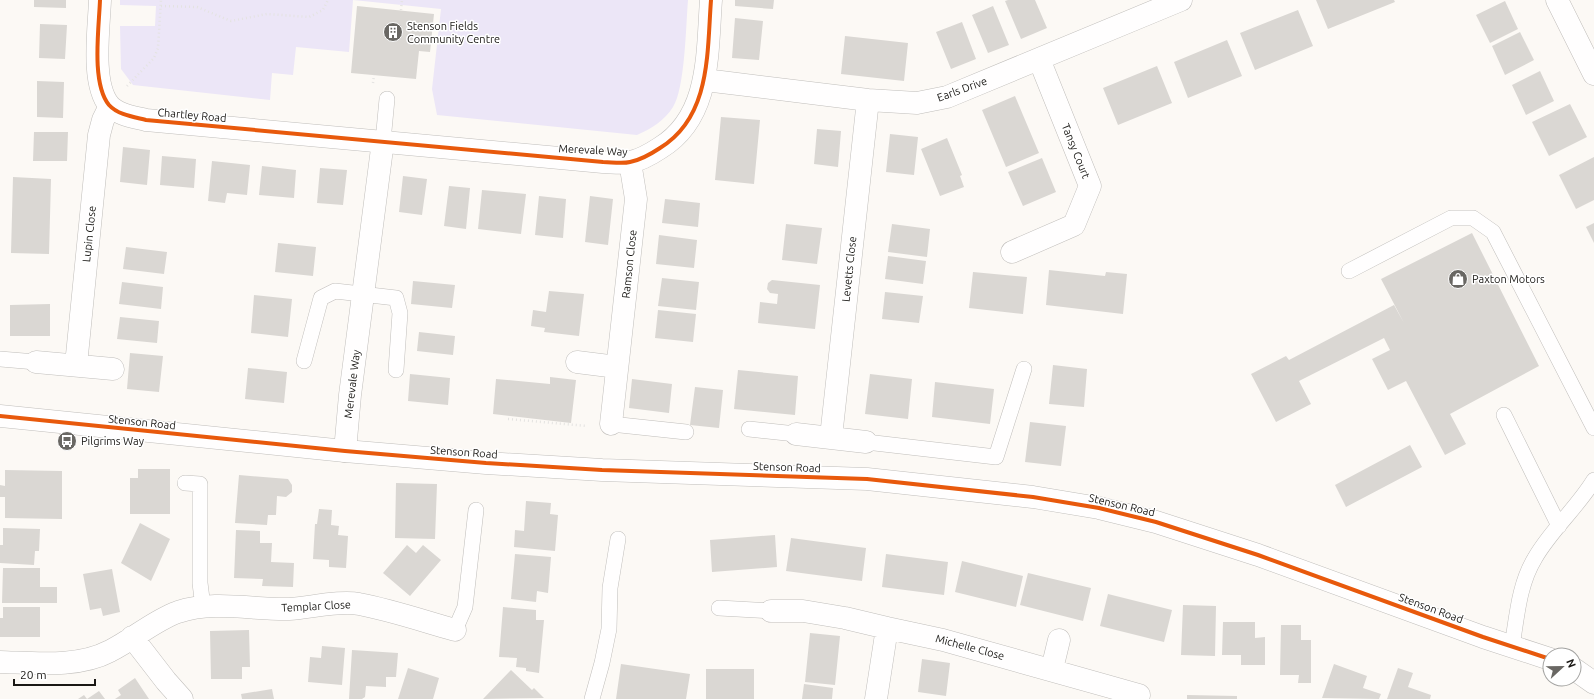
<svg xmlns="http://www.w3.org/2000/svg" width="1594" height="699" viewBox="0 0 1594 699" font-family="Ubuntu,sans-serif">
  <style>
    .green { fill: #ece6f7 }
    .building { fill: #dad7d3 }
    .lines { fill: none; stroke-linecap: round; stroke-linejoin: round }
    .service-casing { stroke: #c0bebb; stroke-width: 16 }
    .minor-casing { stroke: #c0bebb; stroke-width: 23 }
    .tertiary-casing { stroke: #c0bebb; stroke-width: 23 }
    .path { stroke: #e4e3e1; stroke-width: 2.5; stroke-dasharray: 1 3; stroke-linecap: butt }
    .service { stroke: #fffefe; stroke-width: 15 }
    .minor { stroke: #fffefe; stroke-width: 22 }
    .tertiary { stroke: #fffefe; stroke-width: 22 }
    .cycleway-casing { stroke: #fff; stroke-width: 6 }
    .cycleway { stroke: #e8590c; stroke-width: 4 }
    .labels { text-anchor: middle; stroke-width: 3; stroke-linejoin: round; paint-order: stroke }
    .poi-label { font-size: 11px; fill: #1a1815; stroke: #fff; text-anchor: start }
    .street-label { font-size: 11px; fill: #1a1815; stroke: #fff }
  </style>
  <rect width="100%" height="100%" fill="#fcf9f5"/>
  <path class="green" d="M120,0h568c-2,24 -3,89 -15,107 -8,13 -22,22 -36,28l-200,-20 -5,-26 9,-80 -88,-9 -4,52 -53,-5 -3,28 -21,-2 -2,27 -137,-15 -12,-16 -1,-43h35l1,-20 -36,-1z"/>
  <path class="building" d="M34,0h32v8l-32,-1z
    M735,0h39l-1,9 -38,-3z
    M1008,0h27l12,28 -26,11 -16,-38z
    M1316,0h78l1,2 -67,27z
    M1505,1l13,28 -28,14 -14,-28z
    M357,6l77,8 -4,38 -11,-1 -3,28 -65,-6z
    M993,6l16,39 -21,8 -16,-38z
    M1298,10l15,36 -58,24 -15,-37z
    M735,18l28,3 -4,39 -27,-2z
    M962,22l14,37 -25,10 -15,-37z
    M40,24l27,1 -2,34 -26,-1z
    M1520,32l14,28 -29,15 -13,-29z
    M845,36l63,7 -4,38 -63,-7z
    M1227,40l15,36 -54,22 -14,-36z
    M1157,66l15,37 -54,22 -15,-37z
    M1540,71l14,30 -28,14 -14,-30z
    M37,81l27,1 -1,36 -26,-1z
    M1015,96l24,57 -33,14 -24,-57z
    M1570,104l17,33 -38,19 -17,-34z
    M721,117l39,3 -6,64 -39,-4z
    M817,129l24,2 -3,36 -24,-3z
    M34,132h34l-1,29h-34z
    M890,134l28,3 -4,38 -28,-3z
    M947,138l15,37 -2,1 4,11 -24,9 -19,-47z
    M123,147l27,3 -3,35 -27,-3z
    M162,156l34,3 -2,29 -34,-3z
    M1594,157v43l-18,9 -17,-34z
    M1042,158l14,34 -33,14 -15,-34z
    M212,161l38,4 -3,30 -20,-2 -2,10 -17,-2z
    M262,166l34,4 -2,28 -35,-3z
    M320,168l27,2 -4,35 -26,-2z
    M403,176l24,3 -5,36 -23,-3z
    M13,177l38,2 -2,75 -38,-1z
    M449,186l21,2 -4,41 -22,-3z
    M482,190l44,4 -5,40 -43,-5z
    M539,196l27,3 -3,39 -28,-3z
    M590,196l23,3 -5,46 -23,-3z
    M665,199l35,4 -2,24 -36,-4z
    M1594,223v20l-8,-16z
    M786,224l36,4 -5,36 -35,-4z
    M892,224l38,5 -3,28 -39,-5z
    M1472,233l67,133 -89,48 16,30 -21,11 -39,-74 -18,9 -16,-31 18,-9 -6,-12 -85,43 12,23 -35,18 -25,-48 35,-18 3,4 105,-55 10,18 -23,-44z
    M659,235l38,5 -3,28 -38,-4z
    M278,243l38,4 -3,29 -38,-4z
    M126,247l41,5 -3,22 -41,-5z
    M888,256l38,5 -3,23 -38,-5z
    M1049,270l56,6 1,-4 21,2 -4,40 -77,-9z
    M973,272l54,5 -4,37 -54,-6z
    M662,278l37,4 -3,28 -38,-4z
    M772,280l48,5 -5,44 -57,-6 2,-21 17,2 1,-10 -8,-1 -3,-4 1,-6z
    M413,281l42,4 -3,23 -41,-4z
    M122,282l41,5 -2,22 -42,-5z
    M549,291l35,3 -5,42 -35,-4 1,-4 -14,-2 2,-16 13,2z
    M885,292l38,4 -4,27 -37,-4z
    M254,295l38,4 -4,38 -37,-4z
    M50,304v32h-40v-31z
    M658,310l38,4 -3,28 -38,-4z
    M120,317l39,4 -2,22 -40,-4z
    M419,332l36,4 -2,19 -36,-4z
    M130,353l33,3 -4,36 -32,-3z
    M1053,365l34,4 -3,38 -35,-3z
    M248,368l39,4 -3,31 -39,-4z
    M738,370l60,6 -3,39 -61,-6z
    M410,374l40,4 -2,27 -40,-4z
    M870,374l42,5 -4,40 -43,-5z
    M550,377l26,3 -5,43 -78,-9 3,-35 54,5z
    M632,379l40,5 -3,29 -40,-5z
    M935,382l59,7 -4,35 -58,-7z
    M695,387l28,3 -4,38 -29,-3z
    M1030,422l36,4 -5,40 -36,-4z
    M1410,445l12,22 -76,40 -11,-22z
    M138,469h32v45h-40v-36h8z
    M5,470l57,1v48l-57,-1v-21h-5v-12l5,1z
    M239,475l49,4 4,6v7l-6,5 -9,-1 -1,19h-8l-1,10 -32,-2z
    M396,483l41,1 -2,55 -40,-1z
    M526,501l25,2 -1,11 8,1 -3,36 -41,-4 1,-17 9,1z
    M319,509l13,1 -1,15 8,1 -1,9 10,1 -2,32 -17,-1v-7l-16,-1 2,-35h2z
    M140,523l30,16 -19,42 -30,-18z
    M3,528l37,1 -1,22h-4l-1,14 -34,-2v-18h3z
    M236,530l24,1v12h12l-1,19 23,1 -1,24 -31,-1 1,-7 -29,-1z
    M775,535l2,32 -65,5 -2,-32z
    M791,538l75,10 -4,33 -76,-10z
    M407,545l9,8 7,-8 18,15 -31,36 -27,-23z
    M515,554l36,3 -3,36 -11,-2 -1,11 -25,-3z
    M886,554l62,8 -4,33 -62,-8z
    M962,561l61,15 -7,31 -61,-15z
    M3,568h37v19h17v16h-55z
    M112,569l8,43 -17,4 -2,-8 -11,2 -7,-36z
    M1028,573l63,15 -8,33 -63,-16z
    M1108,594l64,16 -8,32 -64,-16z
    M1183,605l33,1 -1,50 -34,-1z
    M3,607h37v30h-40v-19h3z
    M503,607l33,3v10h8l-5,53 -13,-2v-3l-10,-1 1,-9 -18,-1z
    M1223,622h32v16l10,-1v28h-24v-10h-19z
    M1281,625h20v15h10v43h-13l1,-8h-19z
    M249,630l1,37h-8v12h-31l-1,-48z
    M810,633l30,3 -5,49 -30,-3z
    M322,646l23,2 -3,37 -34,-3 2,-25 11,1z
    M352,650l46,3 -2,24h-10v10l-20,-1 -1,11 -3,2h-13z
    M922,659l28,4 -4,33 -28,-4z
    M621,664l69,10 -4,25h-70z
    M1334,664l33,12 -4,12 18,6 -2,5 -57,-1z
    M408,668l31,10 -6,21h-35z
    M1398,668l15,5 -5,14 23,8 -1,4h-43z
    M706,669h48v30h-48z
    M511,670l21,20 2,-2 10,10 -61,1z
    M135,678l14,21h-34l6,-4 -3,-5z
    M804,684l29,4 -1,11h-30z
    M272,689l2,10h-32l-1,-5z
    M99,691l6,8h-18z
    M84,695l3,4h-9z
    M1187,695l50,1v3h-50z"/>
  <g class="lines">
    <defs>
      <path id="service" d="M383,141l4,-42
        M1349,271l102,-53h22l20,14 101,196
        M0,359l36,3
        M304,361l17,-63 14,-7 61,7 4,15 -4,57
        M1504,415l55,111
        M611,424l75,8
        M749,429l47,5
        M866,442l130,15 28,-88
        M185,483l15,1v99l3,24
        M719,608l52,3
        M455,630l10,-23 11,-97
        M1512,646c5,-30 7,-62 23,-88 16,-28 42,-50 59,-78
        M592,699l10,-36 7,-34 1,-41 8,-49"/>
      <path id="minor" d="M100,0c-1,28 -9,83 9,105 9,10 25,12 37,15l457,42c8,0 19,2 27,0 11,-2 21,-8 30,-14 51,-31 47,-95 51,-148
        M1557,0l37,74
        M705,80l163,20 49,3 30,-6 234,-97
        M1012,252l62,-27 16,-39 -51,-127
        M36,362l77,7
        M577,362l40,5
        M76,365l23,-230 4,-15 7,-14
        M611,424l25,-225 -6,-37
        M796,434l70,8
        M831,437l37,-337
        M345,451l5,-56 33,-254
        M771,611h32l42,7 42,10
        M132,637l34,44 16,18
        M0,662c35,1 78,6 110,-11 24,-12 43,-30 68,-39 37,-12 74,-2 111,-3 19,-1 52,-9 70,-5 32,6 64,17 96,26
        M1052,669l7,-29
        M876,699l11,-71 56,12 196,55"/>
      <path id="tertiary" d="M0,416l345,35 141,12 116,7 265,9 166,18 66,11 57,14 102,33 225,82 67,22
        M1574,669l20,14"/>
    </defs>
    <use href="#service" class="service-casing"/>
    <use href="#minor" class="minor-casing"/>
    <use href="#tertiary" class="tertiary-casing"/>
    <path class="path" d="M161,6l36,1 34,14 36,-7 42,3 14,-7 5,-10
      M401,10l1,-10
      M373,83l1,-8
      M127,86l27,-28 4,-10 3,-48
      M508,419l79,7"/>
    <use href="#service" class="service"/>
    <use href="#minor" class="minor"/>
    <use href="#tertiary" class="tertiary"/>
    <defs>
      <path id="cycleway" d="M100,0c-1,28 -9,83 9,105 9,10 25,12 37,15l457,42c8,0 19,2 27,0 11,-2 21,-8 30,-14 51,-31 47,-95 51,-148
        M0,416l345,35 141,12 116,7 265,9 166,18 66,11 57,14 102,33 225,82 67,22"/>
    </defs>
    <use href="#cycleway" class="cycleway-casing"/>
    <use href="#cycleway" class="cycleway"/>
  </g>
  <defs>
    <symbol id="building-disc" viewBox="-11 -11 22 22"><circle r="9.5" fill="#696763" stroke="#fff"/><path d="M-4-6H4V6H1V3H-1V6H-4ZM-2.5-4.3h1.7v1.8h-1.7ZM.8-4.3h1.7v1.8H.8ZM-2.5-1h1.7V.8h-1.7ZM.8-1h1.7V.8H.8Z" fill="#fff"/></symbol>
    <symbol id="shop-disc" viewBox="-11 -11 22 22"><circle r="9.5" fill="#696763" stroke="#fff"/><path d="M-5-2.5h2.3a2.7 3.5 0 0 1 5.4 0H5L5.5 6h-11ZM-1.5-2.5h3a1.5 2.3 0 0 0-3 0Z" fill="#fff"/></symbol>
    <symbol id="bus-disc" viewBox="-11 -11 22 22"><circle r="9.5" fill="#696763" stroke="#fff"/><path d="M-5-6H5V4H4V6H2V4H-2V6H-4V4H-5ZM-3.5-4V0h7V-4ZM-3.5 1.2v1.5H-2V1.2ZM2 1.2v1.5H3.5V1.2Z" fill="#fff"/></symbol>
  </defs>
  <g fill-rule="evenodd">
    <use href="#building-disc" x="382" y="21" width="22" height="22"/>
    <use href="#shop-disc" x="1447" y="268" width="22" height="22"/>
    <use href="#bus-disc" x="56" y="430" width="22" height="22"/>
  </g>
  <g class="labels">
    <g class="poi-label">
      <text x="407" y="30">Stenson Fields<tspan x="407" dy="13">Community Centre</tspan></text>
      <text x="1472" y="283">Paxton Motors</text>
      <text x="81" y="445">Pilgrims Way</text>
    </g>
    <g class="street-label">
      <text transform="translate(962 89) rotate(-20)" y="4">Earls Drive</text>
      <text transform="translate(192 115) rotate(5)" y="4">Chartley Road</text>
      <text transform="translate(593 150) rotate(3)" y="4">Merevale Way</text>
      <text transform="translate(1076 151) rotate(68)" y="4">Tansy Court</text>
      <text transform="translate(89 234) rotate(-84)" y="4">Lupin Close</text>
      <text transform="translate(629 264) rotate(-84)" y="4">Ramson Close</text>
      <text transform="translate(849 269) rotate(-84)" y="4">Levetts Close</text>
      <text transform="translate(352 384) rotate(-83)" y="4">Merevale Way</text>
      <text transform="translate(142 422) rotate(6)" y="4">Stenson Road</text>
      <text transform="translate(464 452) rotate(4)" y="4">Stenson Road</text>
      <text transform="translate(787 467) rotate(2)" y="4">Stenson Road</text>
      <text transform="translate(1122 505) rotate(13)" y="4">Stenson Road</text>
      <text transform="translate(316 606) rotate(-3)" y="4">Templar Close</text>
      <text transform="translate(1431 608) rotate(20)" y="4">Stenson Road</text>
      <text transform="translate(970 647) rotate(15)" y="4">Michelle Close</text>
    </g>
  </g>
  <g transform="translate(1562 667) rotate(68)"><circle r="19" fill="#ffffff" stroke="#a3a3a1"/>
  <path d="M0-3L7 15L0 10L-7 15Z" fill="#696763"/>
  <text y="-6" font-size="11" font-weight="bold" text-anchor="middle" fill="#1a1815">N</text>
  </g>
  <path d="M14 679v6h81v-6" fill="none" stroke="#1a1815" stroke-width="2"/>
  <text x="20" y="679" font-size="12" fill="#1a1815" stroke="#ffffff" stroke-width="3" paint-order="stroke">20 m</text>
</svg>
